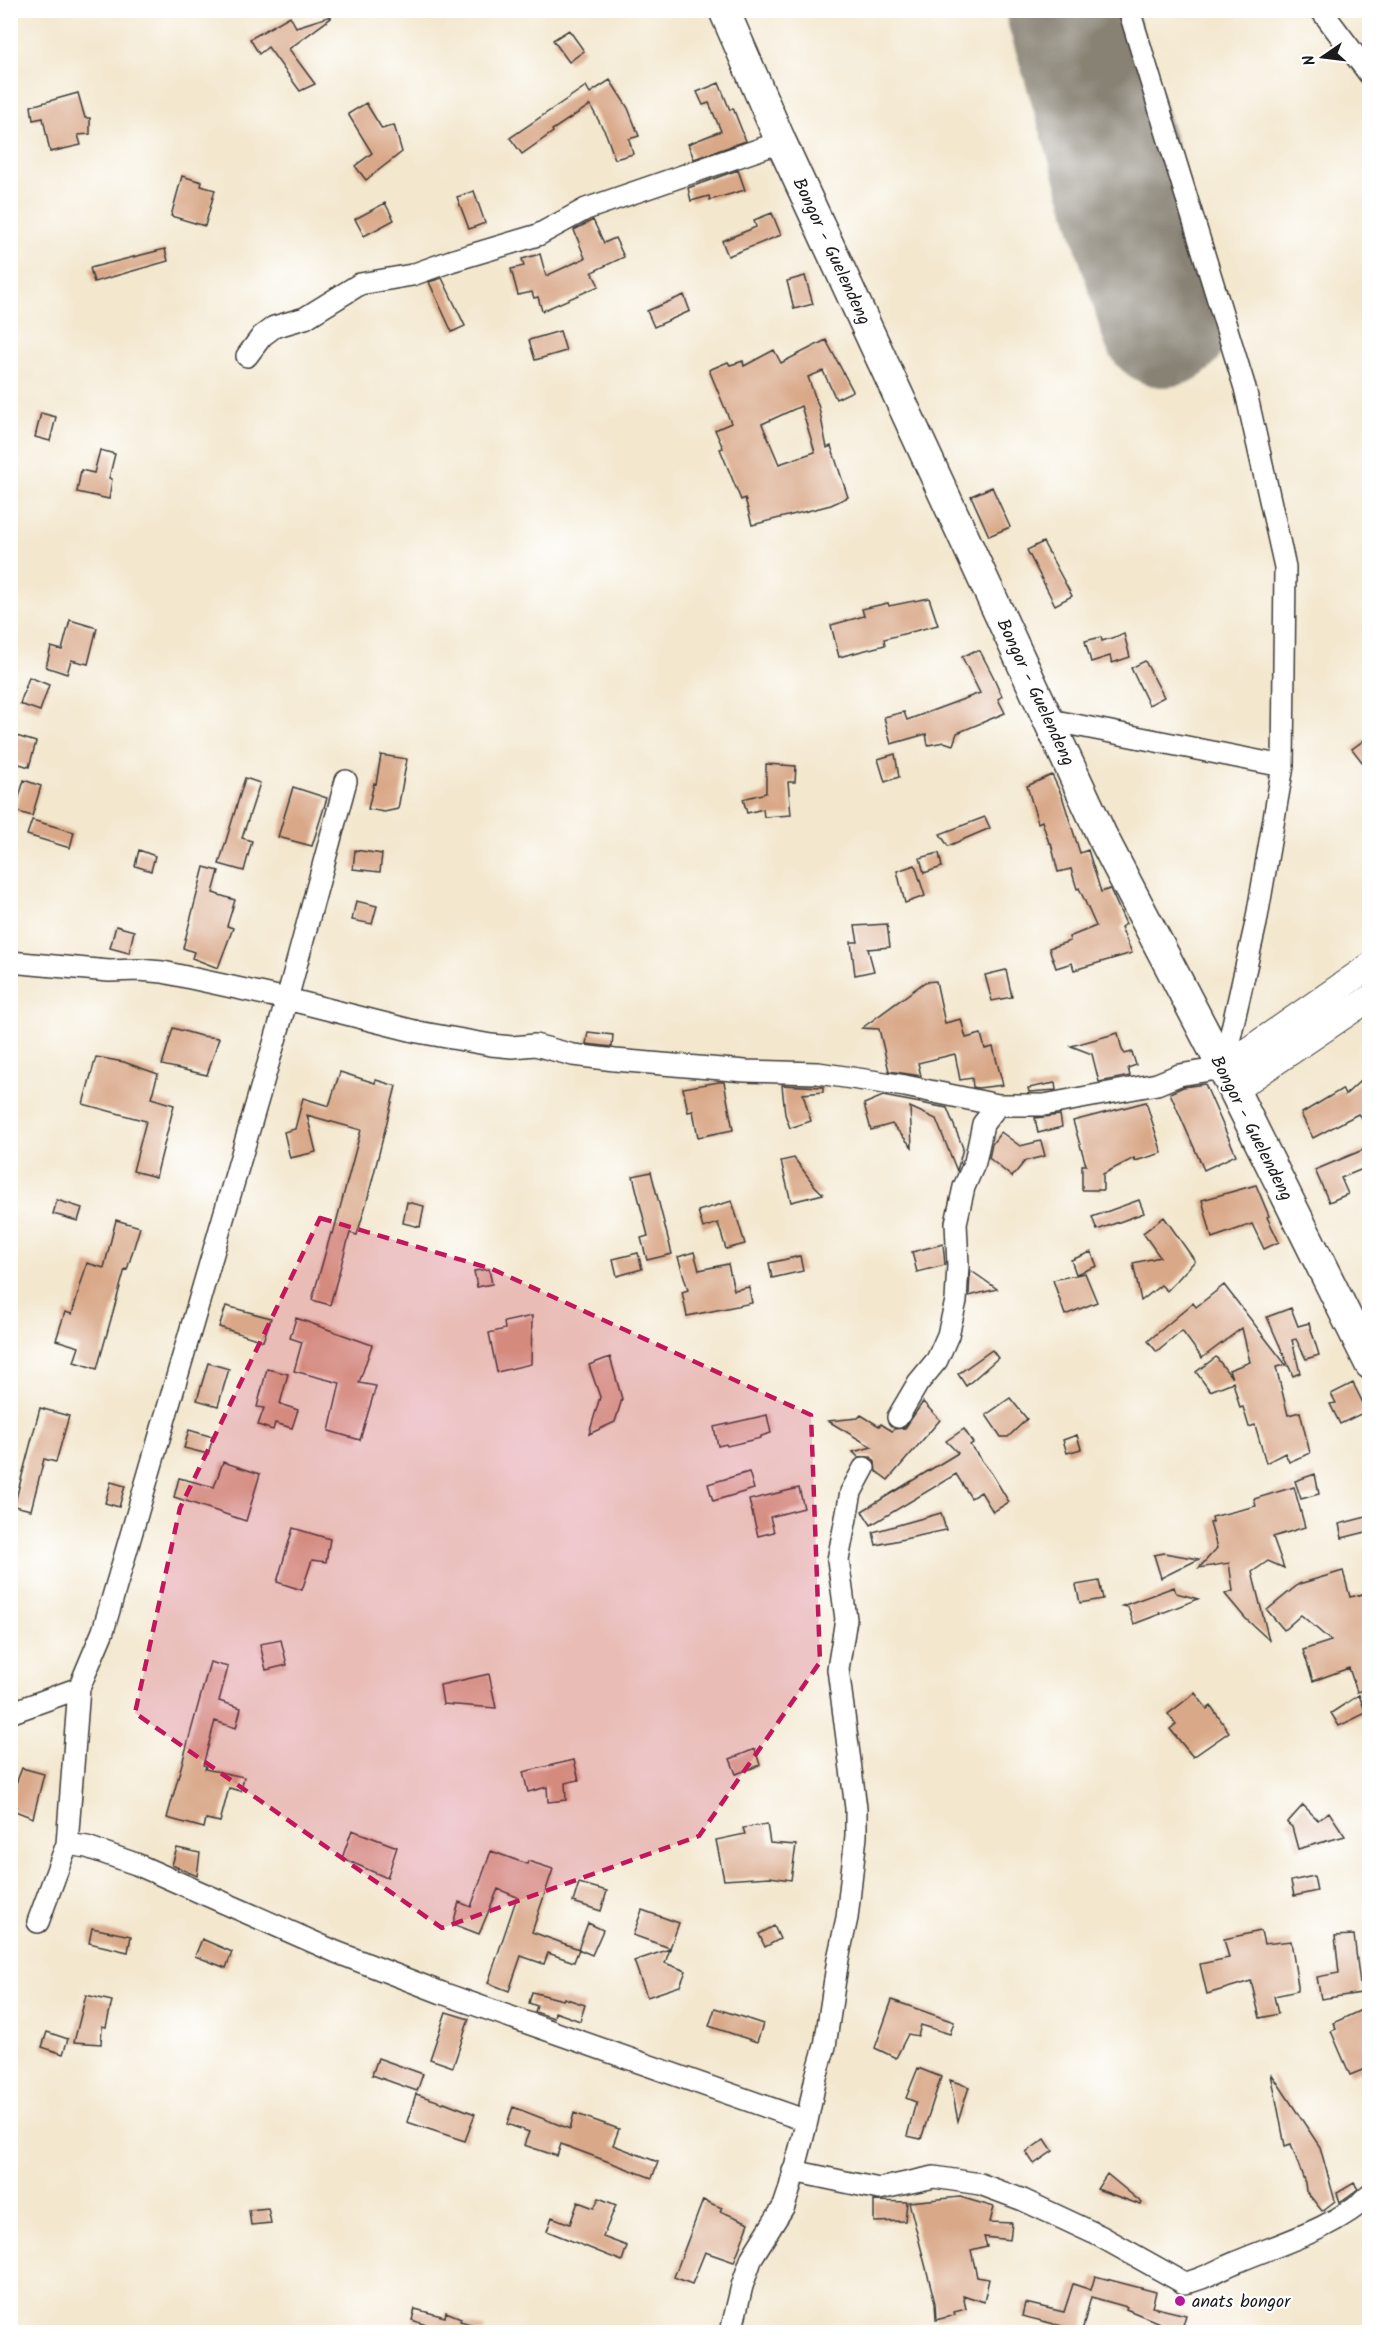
<svg xmlns="http://www.w3.org/2000/svg" width="1380" height="2343" viewBox="0 0 1380 2343" font-family="Kalam,sans-serif">
  <style>
    .lines { fill: none; stroke-linecap: round; stroke-linejoin: round }
    .runway { stroke: #888275; stroke-width: 128 }
    .building { fill: #d9a888; fill-rule: evenodd }
    .minor-casing { stroke: #3c3a37; stroke-width: 24 }
    .major-casing { stroke: #3c3a37; stroke-width: 28 }
    .highway-casing { stroke: #3c3a37; stroke-width: 33 }
    .minor { stroke: #fff; stroke-width: 21 }
    .major { stroke: #fff; stroke-width: 26 }
    .highway { stroke: #fff; stroke-width: 30 }
    .marked { fill: #c2185b; fill-opacity: 0.2; stroke: #c2185b; stroke-width: 4.5; stroke-dasharray: 12 8; stroke-linejoin: round }
    .poi-dot { fill: #b5179e; stroke: #fff; stroke-width: 2 }
    .labels { text-anchor: middle; stroke-width: 4.5; stroke-linejoin: round; paint-order: stroke }
    .street-label { font-size: 18px; fill: #1c1c1c; stroke: #fff }
    .poi-label { font-size: 18px; fill: #1c1c1c; stroke: #fff; text-anchor: start }
  </style>
  <rect width="100%" height="100%" fill="#fff"/>
  <filter id="ink" filterUnits="userSpaceOnUse"><feTurbulence type="fractalNoise" baseFrequency=".0167" numOctaves="2"/><feDisplacementMap in="SourceGraphic" scale="12" xChannelSelector="R" yChannelSelector="G"/><feConvolveMatrix kernelMatrix="1 2 1 2 8 2 1 2 1" color-interpolation-filters="sRGB"/></filter>
  <filter id="wash" filterUnits="userSpaceOnUse"><feTurbulence type="fractalNoise" baseFrequency=".008" numOctaves="4" result="noise"/><feDisplacementMap in="SourceGraphic" scale="24" xChannelSelector="R" yChannelSelector="G"/><feGaussianBlur stdDeviation="1.35" result="paint"/><feColorMatrix in="noise" values="0 0 0 0 0 0 0 0 0 0 0 0 0 0 0 0 0 1.4 0 .05"/><feComposite in="paint" operator="in"/></filter>
  <g filter="url(#wash)">
    <rect width="100%" height="100%" fill="#f3e7ce"/>
    <g class="lines">
      <path class="runway" d="M1070,10l95,313"/>
    </g>
    <g id="blocks">
      <path class="building" d="M290,16l6,11 35,-11v2l-42,31 26,35 -15,7 -32,-44 -9,7 -9,-15z
        M569,30l15,21 -15,11 -16,-22z
        M610,80l18,28 11,28 -10,3 4,15 -18,5 -9,-25 -16,-29 -38,25 1,2 -31,22 -12,-16 76,-52 4,7z
        M719,83l11,27 3,-2 13,33 -52,18 -6,-15 33,-13 -12,-28 -6,2 -6,-13z
        M78,93l7,25h5v16l-12,1 3,10 -31,7 -7,-34 -10,2 -2,-14z
        M366,103l16,26 12,-4 8,27 -36,28 -11,-14 17,-13 -24,-39z
        M738,170l7,20 -35,10 -1,-4 -18,5 -3,-13z
        M182,176l20,6 -1,4 14,4 -10,36 -34,-10z
        M474,191l11,32 -16,6 -12,-32z
        M385,203l9,17 -30,16 -9,-17z
        M772,213l9,22 -53,21 -6,-15 34,-14 -2,-7z
        M593,220l11,23 11,-5 9,19 -32,15 7,14 -57,25 -4,-14 -4,1 -2,-6 -14,3 -7,-26 13,-3 -2,-7 18,-5 6,22 39,-18 -11,-28z
        M165,249l3,12 -74,21 -4,-14z
        M805,276l8,28 -19,5 -7,-28z
        M442,278l23,48 -13,6 -23,-50z
        M684,295l6,16 -36,16 -7,-16z
        M560,331l6,20 -31,9 -6,-20z
        M826,340l27,51 -17,8 -13,-28 -15,6 11,31 8,40 4,-2 17,51 -17,8 -79,20 -7,-27 -4,2 -21,-51 3,-1 -8,-18 16,-7 -22,-53 19,-8 2,3 13,-4 1,5 30,-16 7,13zM801,406l14,46 -36,12 -17,-40z
        M41,413l15,4 -6,24 -15,-4z
        M100,450l15,4 -6,24 3,1 -3,20 -32,-7 4,-22 13,3z
        M992,487l18,40 -21,9 -18,-40z
        M1043,542l29,54 -17,9 -28,-55z
        M929,598l9,27 -54,14 1,6 -46,12 -8,-32 33,-9 -2,-7 26,-6 1,3z
        M70,620l27,8 -9,36 -17,-4 -4,14 -21,-7 5,-20 11,3z
        M1124,634l6,23 -18,6 -2,-7 -19,6 -6,-21 16,-4 1,4z
        M974,651h6l13,25 9,20 -4,3 7,14 -48,20 -4,12 -9,-3 -16,3 -2,-11 -35,10 -7,-27 20,-5 3,8 73,-27 -18,-36z
        M1145,661l19,36 -15,8 -18,-37z
        M29,677l20,8 -9,26 -20,-7z
        M10,734l26,8 -7,25 -19,-6z
        M1370,736v36l-18,-23z
        M895,754l4,23 -14,5 -7,-23z
        M381,755l26,4 -9,50 -14,3 -16,-3 6,-26 2,1z
        M766,764l30,2 -1,16h-7l3,33 -27,2 -1,-8 -16,4 -4,-14 23,-6z
        M1052,775l10,21 18,57 8,-3 13,42 9,-3 16,35 -5,3 11,26 -58,17 -2,-7 -16,5 -7,-20 21,-7 -1,-4 27,-11 -17,-38 -2,1 -6,-20 -13,3 -7,-29h-2l-7,-22 -4,2 -11,-37z
        M245,778l15,5 -18,55 10,3 -8,30 -25,-7z
        M24,780l17,6 -9,30 -17,-5z
        M293,787l34,11 -15,48 -34,-9z
        M985,817l5,11 -42,18 -8,-12z
        M32,820l42,12 -4,16 -43,-13z
        M139,850l16,6 -4,15 -16,-5z
        M355,850l27,4 -2,18 -27,-3z
        M939,853l3,14 -18,6 -4,-15z
        M915,865l10,31 -20,7 -8,-32z
        M204,867l15,4 -6,22 22,7 -8,26 6,2 -15,40 -26,-10 2,-6 -11,-4z
        M356,901l21,5 -5,18 -20,-4z
        M887,924l3,23 -22,2 6,22 -19,4 -4,-33h7l-3,-16z
        M116,926l18,5 -5,22 -19,-5z
        M1006,970l6,27 -20,4 -7,-26z
        M936,981l9,42 16,-4 5,19 15,-4 4,15 8,-2 10,38 -25,3 -5,-1 -1,-9 -12,2 -5,-26 -37,9 3,13 -32,-5 -10,-42 -17,-1 63,-46z
        M173,1028l28,8 18,2 -12,37 -45,-10z
        M588,1032l25,3 -1,12 -26,-3z
        M1118,1033l4,17 3,4 7,-2 4,13 -8,3 2,8 -31,6 -7,-28 -21,-8z
        M96,1057l28,5 34,12 -7,24 23,7 -18,72 -23,-6 13,-50 -63,-17z
        M340,1072l35,11 1,-3 20,6 -29,115 -10,34 -7,-2 -20,72 -18,-5 19,-67 2,1 28,-104 -54,-15 9,37 -26,6 -6,-26 11,-3 8,-31 26,8z
        M1370,1072v56l-12,-14 -45,24 -11,-22v-3l40,-24 3,6z
        M719,1082h5l9,48 -35,7 -5,-26 -5,1 -5,-24z
        M1055,1083l1,7 -27,2 -1,-4z
        M1205,1084l31,71 -32,15 -34,-77 13,-6z
        M782,1085l41,2v5l-20,2 8,27 -21,7 -5,-14z
        M883,1096l64,12 16,40 -6,23 -21,-52 -26,-12 2,40 -20,-23 -21,6 -7,-26z
        M1146,1102l16,51 -27,8 -1,-3 -31,16v16h-21v-25h4l-13,-44z
        M1060,1115l2,12 -24,6 -3,-15z
        M1001,1132l19,14 21,-5 4,15 -20,5 -13,16 -23,-19 3,-14z
        M1370,1147v19l-29,12 7,16 -19,8 -14,-32z
        M794,1158l21,28 8,8 -32,8 -10,-41z
        M651,1172l21,82 -25,6 -6,-22 7,-2 -15,-60z
        M1256,1185l13,31 -2,1 12,25 -15,7 -12,-25 -40,14 -10,-38z
        M57,1200l25,8 -4,13 -25,-7z
        M1139,1200l5,13 -47,17 -5,-13z
        M732,1201l13,43 -19,5 -8,-26 -15,5 -5,-17z
        M407,1202l17,4 -4,21 -17,-4z
        M1164,1217l31,44 -28,30 -6,-6 -20,16 -8,-38 27,-6 -17,-24z
        M116,1220l24,7 -13,43 -2,-1 -28,100 -23,-7 5,-15 -23,-7 9,-28 7,2 15,-51 17,5z
        M943,1244l2,21 -28,7 -5,-20z
        M694,1252l5,18 29,-6 6,26 15,-3 3,16 -65,13 -5,-24 6,-2 -10,-33z
        M1091,1252l6,14 -21,8 -5,-14z
        M638,1253l4,16 -25,7 -4,-17z
        M800,1256l3,15 -31,7 -3,-15z
        M489,1269l3,15 -15,3 -3,-16z
        M970,1270l27,19 -28,7z
        M1085,1273l12,29 -32,13 -12,-35z
        M1224,1285l62,80 -10,2 12,48 12,-3 10,41 -21,9 -4,-9 -19,10 -11,-38 -6,2 -6,-20 -3,1 -7,-26 -23,9 -14,-19 20,-15 16,21 -3,-8 21,-8 -8,-34 -40,30 -20,-27 -25,21 -9,-11 45,-38 3,4z
        M226,1306l45,12 -8,23 -44,-14z
        M1291,1308l7,18 11,-3 10,32 -13,4 -10,-20 -4,1 8,33 -7,3 -26,-59z
        M532,1316l-1,48 -34,8 -8,-39 16,-4 -1,-7z
        M296,1318l76,27 -13,38 17,3 -16,54 -31,-9 11,-48 -46,-12 8,-29 -12,-4z
        M992,1350l6,8 -32,28 -8,-12z
        M610,1357l12,42 -7,23 -26,12 11,-37 -11,-32z
        M208,1363l21,6 -11,37 -21,-6z
        M267,1369l21,5 -8,30 18,6 -6,18 -17,-5 -2,7 -15,-5 6,-17 -7,-1z
        M1353,1383l14,28 -27,13 -10,-20 6,-1 -5,-9z
        M1010,1398l17,21 -19,18h-7l-15,-22z
        M923,1402l17,18 -52,60 -12,-9 -1,-9 -4,-5h-13l-5,-5 19,-5 -44,-26 30,-3 3,-3 18,11 2,-2 11,7 2,-2 11,-1z
        M40,1408l29,8 -13,46 -12,-3 -13,51 -17,-4z
        M767,1415l4,18 -10,3v2l-34,8 -1,-2 -8,2 -4,-19z
        M964,1429l9,14 -3,2 22,29 17,28 -16,10 -12,-20 -10,6 -15,-24 -85,51 -9,-14 96,-58 -12,-12z
        M189,1430l24,7 -5,17 -24,-6z
        M1077,1435l4,14 -14,4 -4,-13z
        M223,1462l37,12 -14,47 -72,-24 5,-19 35,9z
        M749,1472l5,17 -41,12 -5,-17z
        M1315,1474l4,20 -18,5 -6,-18z
        M111,1482l14,4 -6,21 -14,-4z
        M1294,1487l11,40 -32,10 11,31 -16,-7 -16,11 17,68 -24,-22 -20,-24 8,-3 -4,-28 -30,5 18,-20 -7,-25 3,-1 -1,-5 44,-11 -2,-7z
        M799,1488l5,20 -34,9 4,15 -16,4 -9,-36z
        M941,1513l5,17 -70,15 -3,-13z
        M1370,1516v15l-28,7 -3,-14z
        M293,1528l37,11 -4,23 -14,-2 -10,30 -25,-8z
        M1164,1553l35,6 -38,19 -7,-23z
        M1343,1571l7,26 13,-3 7,23v25l-7,1 7,21v24l-13,4 -8,-24 -36,13 -10,-31 28,-9 -30,-26 -17,15 -17,-20 32,-26z
        M1099,1581l4,18 -23,4 -4,-18z
        M1174,1587l2,6 22,6 -36,14 -3,-1 1,2 -26,10 -6,-17 -6,-1z
        M281,1640l6,25 -21,5 -6,-26z
        M210,1662l18,5 -9,34 22,7 -5,20 -21,-7 -12,44 3,1 -1,3 39,8 -3,14 -12,-3 -9,34 -14,-3 -2,9 -37,-10z
        M489,1674l7,34 -53,-4 -3,-19z
        M1195,1693l12,16 4,-3 18,26 -36,25 -23,-28 6,-5 -8,-10z
        M1359,1695l7,18 -27,13 -8,-13z
        M755,1749l5,16 -24,9 -6,-15z
        M574,1760l5,20 -14,3 1,17 -18,2 -1,-15 -19,5 -5,-20z
        M22,1768l22,6 -11,44 -23,-9v-10z
        M1303,1805l15,15 11,-8 16,24 -47,13 -6,-22 -5,-4z
        M767,1824l3,19 26,2 -5,35 -21,-3 -46,3 -8,-40 29,-6 -2,-6z
        M352,1830l45,17 -10,31 -45,-20z
        M177,1848l23,5 -3,23 -25,-11z
        M491,1851l36,13 1,-3 25,8 -21,63 47,17 -5,13 -26,-9 -4,11 -23,-8 -12,35 -21,-8 29,-86 -19,-8 -19,45 -26,-10 6,-22 12,5z
        M1314,1876l3,15 -23,5 -3,-15z
        M579,1883l28,8 -6,20 -28,-9z
        M642,1910l37,13 -9,25 -37,-13z
        M588,1923l15,7 -11,25 -14,-6z
        M774,1926l6,13 -15,8 -6,-13z
        M92,1928l39,8 -3,16 -39,-9z
        M1261,1931l3,13 27,-3 7,45v5l-24,5 4,18 -18,4 -9,-37 -44,13 -7,-30 29,-6 -5,-19z
        M1354,1935l7,58 -40,6 -4,-22 22,-4 -4,-37z
        M202,1939l30,13 -6,16 -31,-12z
        M670,1949l-5,14 21,8 -6,15 -33,11 -13,-36z
        M532,1992l31,8 1,-2 21,7 -5,16 -25,-9 -1,6 -19,-6 2,-6 -8,-3z
        M86,1995l26,6 -6,26 -4,-1 -1,18 -27,-2z
        M892,2000l62,22 -4,12 -29,-9 -3,11 -10,-2 -12,24 -21,-10z
        M1370,2006v61l-20,8 -19,-44 5,-2 -3,-6z
        M715,2008l48,16 -6,18 -48,-16z
        M446,2012l23,7 -16,48 -23,-8z
        M47,2032l21,7 -5,15 -21,-7z
        M378,2058l45,16 -6,17 -45,-16z
        M918,2068l23,9 -20,62 -14,-3 9,-34 -10,-4z
        M1271,2073l49,74 15,54 -13,10 -16,-20 -1,-8 -14,-39 -6,2z
        M950,2080l19,7 -11,34z
        M416,2094l27,9 1,-1 31,12 -10,27 -58,-19z
        M513,2107l57,22 4,-16 45,16 -6,16 45,17 -6,16 -91,-34 -4,12 -33,-11 5,-13 -22,-8z
        M1045,2139l8,12 -19,13 -8,-12z
        M1107,2174l35,29 -1,2 -44,-16z
        M1354,2183l4,6 -18,13 -3,-9z
        M960,2197l34,10 -4,15 22,1 -2,17 -26,-3 3,9 -16,4 6,27 12,2 -5,23 -21,-7 3,14 -12,3 1,3 -19,5 -1,-17 -26,-101z
        M599,2198l17,7 -13,32 24,9 -5,15 -75,-30 5,-14 18,7 8,-22 16,6z
        M703,2200l19,8 -2,3 29,12 -15,39 -29,-10 -13,32 -18,-7z
        M874,2201l33,1 -2,19 -31,1z
        M268,2208l3,15 -20,2 -2,-15z
        M1095,2276l61,16 -4,15 34,8 -5,17 -55,-23 1,-2 -36,-10 -9,34 -60,-15 3,-13 39,9 9,-28 18,6z
        M415,2309l30,8 1,-5 15,6 -1,3 25,7 -1,4h-44v-2l-28,-10z"/>
    </g>
  </g>
  <g filter="url(#ink)">
    <use href="#blocks" fill-opacity="0" stroke="#3c3a37" stroke-width="1.5"/>
    <g class="lines">
      <defs>
        <path id="minor" d="M1321,10l49,65
          M247,356l15,-20 12,-9 31,-9 55,-34 52,-9 39,-14 87,-26 48,-26 195,-67
          M1050,720l233,46
          M10,962l99,9 29,-1 25,2 124,27 131,33 73,13 21,2 23,-2 38,10 42,5 130,11 73,2 87,13 93,19h46l113,-21 22,-9 44,-7 33,-145 27,-157 2,-199 -40,-179 -116,-378
          M898,1417l20,-34 19,-23 11,-25 8,-34 2,-36 -2,-42 8,-36 11,-25 8,-38 15,-19
          M10,1713l69,-25 24,-57 184,-632 59,-218
          M67,1844l20,3 49,17 200,88 106,41 365,128
          M38,1922l29,-78 12,-156
          M793,2171l86,18 55,-12 46,7 43,16 77,36 84,47c20,-3 36,-15 55,-22 45,-19 94,-32 131,-66
          M731,2332l11,-46 10,-29 32,-51 5,-15 18,-70 9,-44 9,-31 13,-87 9,-41 9,-82v-28l-18,-139 8,-50 -8,-59 13,-68 13,-24"/>
        <path id="major" d="M1223,1068l147,-102
          M1234,1090l136,-92"/>
        <path id="highway" d="M724,10l57,132 321,694 121,232 147,296"/>
      </defs>
      <use href="#minor" class="minor-casing"/>
      <use href="#major" class="major-casing"/>
      <use href="#highway" class="highway-casing"/>
      <use href="#minor" class="minor"/>
      <use href="#major" class="major"/>
      <use href="#highway" class="highway"/>
    </g>
  </g>
  <path class="marked" d="M320,1218l172,51 319,146 9,247 -121,174 -257,92 -307,-215 45,-205z"/>
  <circle class="poi-dot" cx="1180" cy="2301" r="6"/>
  <g class="labels">
    <g class="street-label">
      <text transform="translate(832 251) rotate(65)" y="6">Bongor - Guelendeng</text>
      <text transform="translate(1036 692) rotate(65)" y="6">Bongor - Guelendeng</text>
      <text transform="translate(1252 1128) rotate(63)" y="6">Bongor - Guelendeng</text>
    </g>
    <g class="poi-label">
      <text x="1192" y="2307">anats bongor</text>
    </g>
  </g>
  <rect width="1380" height="2343" fill="none" stroke="#fff" stroke-width="36"/>
  <g transform="translate(1323 57) rotate(256)" stroke="#ffffff" stroke-width="4.5" paint-order="stroke">
  <path d="M0-4.5L10 22L0 15L-10 22Z" fill="#1c1c1c"/>
  <text y="-9" font-size="16" font-weight="bold" text-anchor="middle" fill="#1c1c1c">N</text>
  </g>
</svg>
